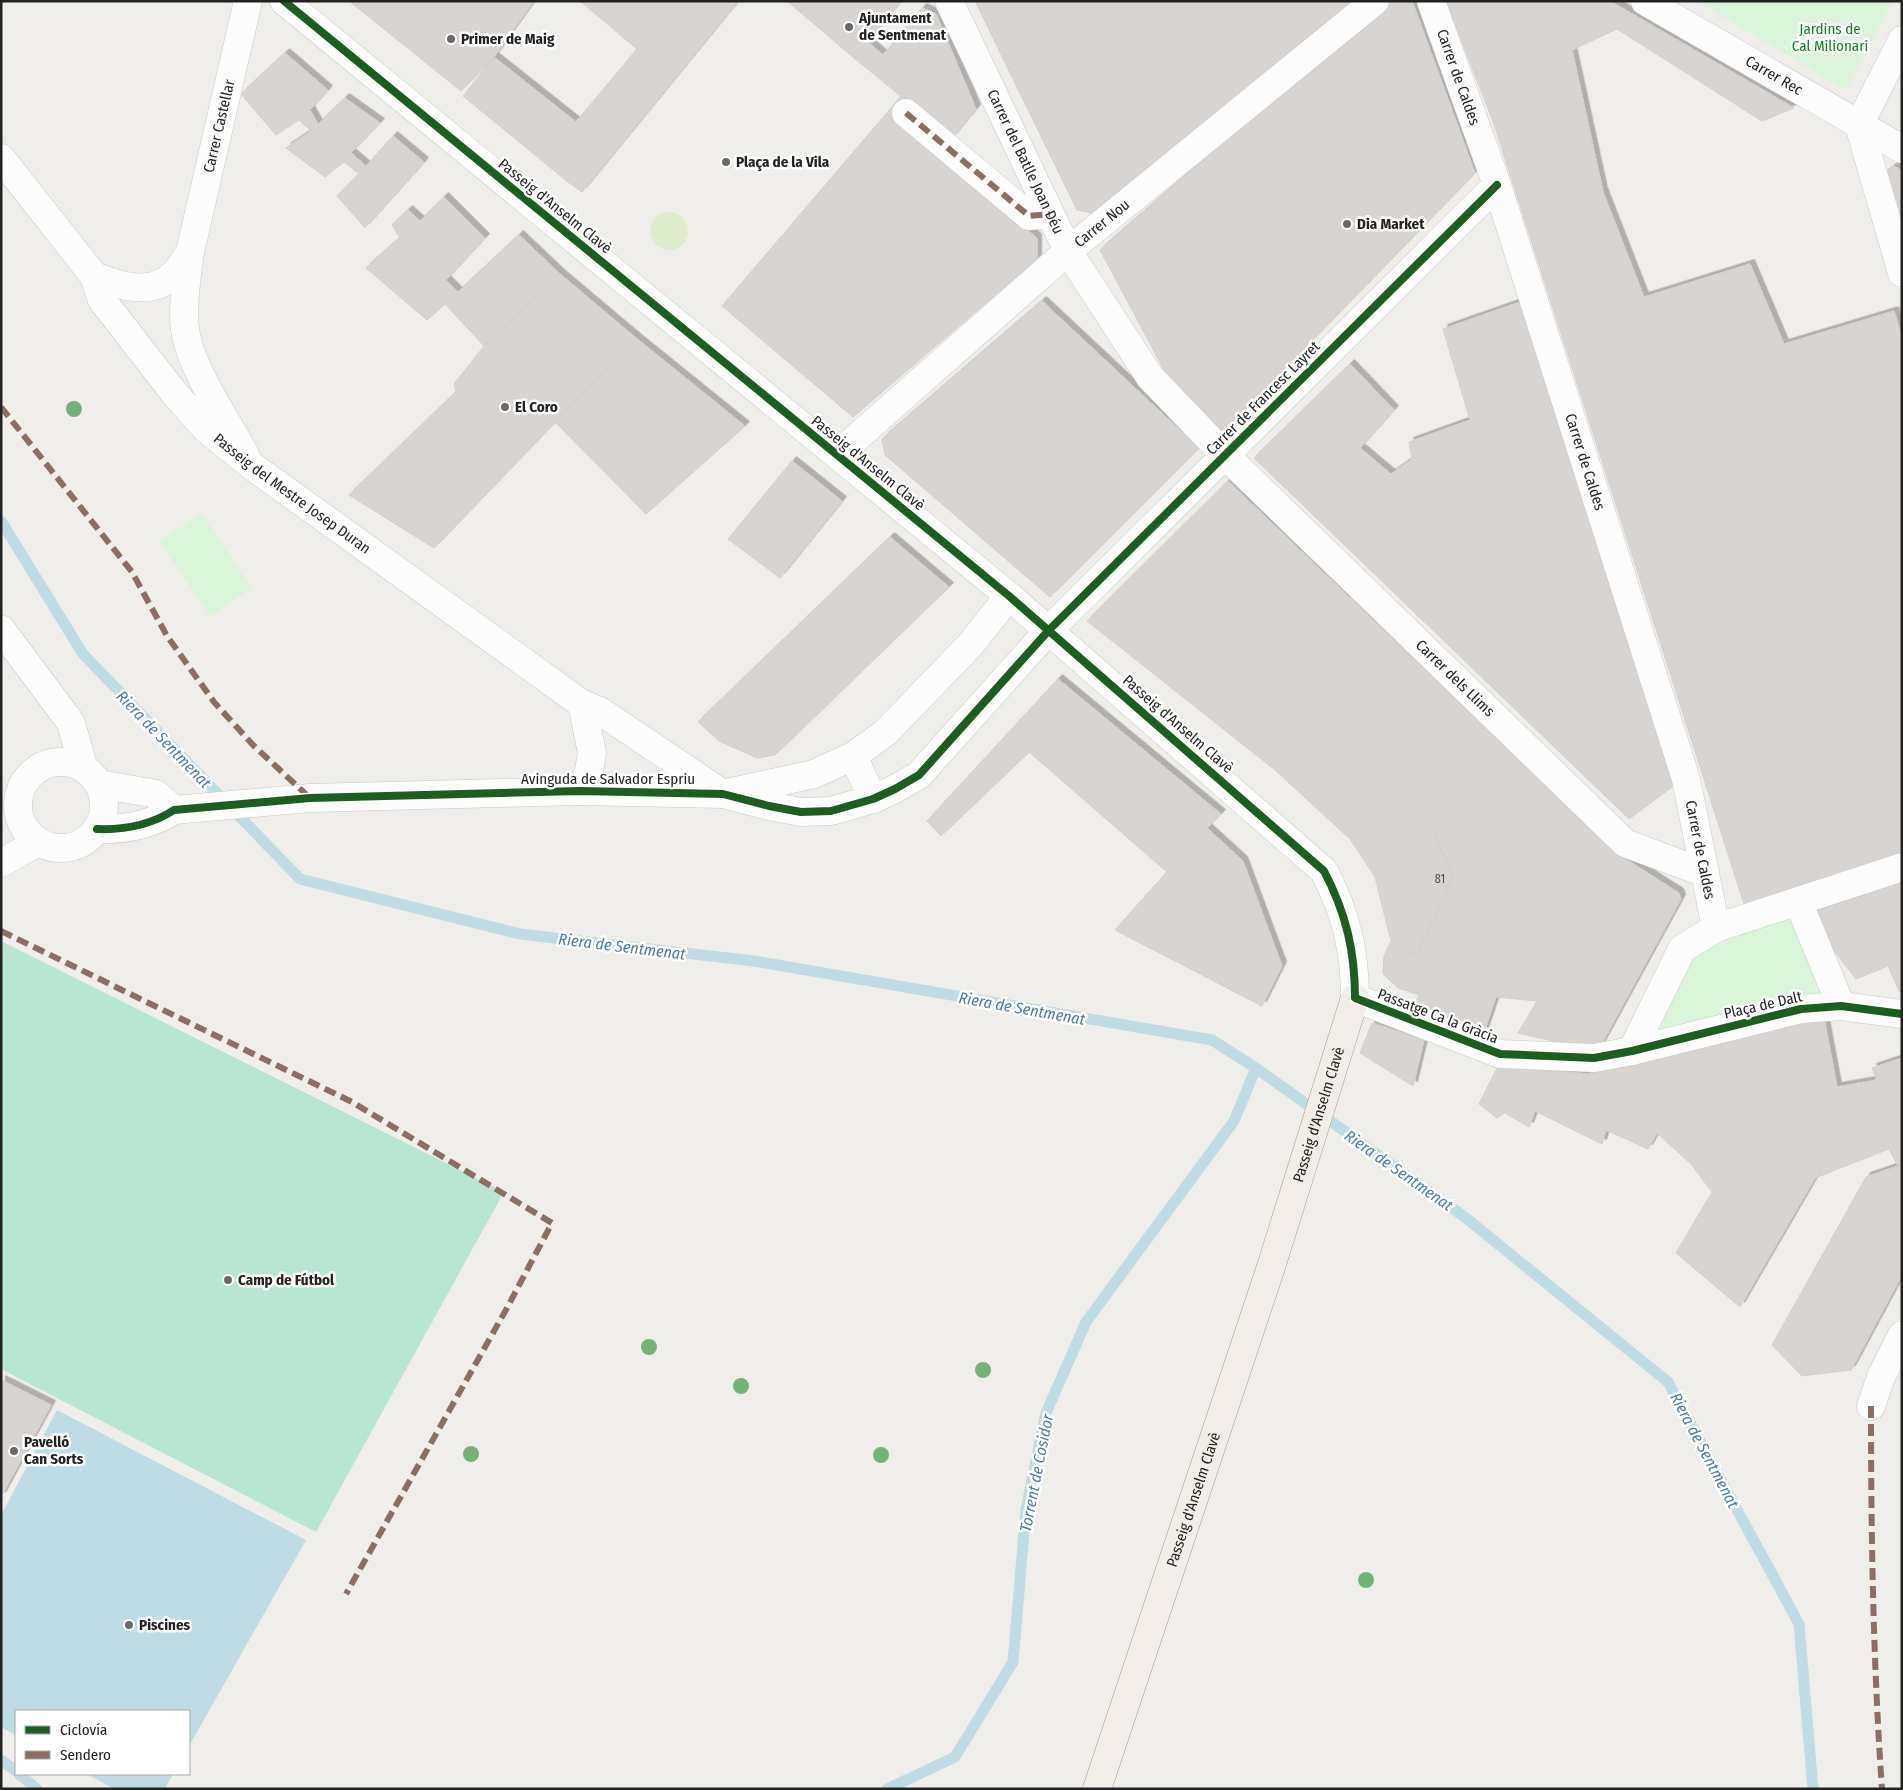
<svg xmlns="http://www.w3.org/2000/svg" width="1903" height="1790" viewBox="0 0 1903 1790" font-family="'Fira Sans Condensed',sans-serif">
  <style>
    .grass { fill: #ddeccb }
    .park { fill: #daf5da }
    .pitch { fill: #b7e6d2 }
    .water { fill: #bfdbe3 }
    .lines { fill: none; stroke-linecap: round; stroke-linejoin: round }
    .stream { stroke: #bfdbe3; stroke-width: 11 }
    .building { fill: #d7d4d2; stroke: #d3d0cc; filter: url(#shadow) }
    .minor-casing { stroke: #c9c8c7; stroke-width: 29 }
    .major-casing { stroke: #a79c86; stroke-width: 29 }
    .minor { stroke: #fdfcfc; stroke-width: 28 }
    .major { stroke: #f3ede7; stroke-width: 28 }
    .quiet { stroke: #8d6e63; stroke-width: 6; stroke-dasharray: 12 6; stroke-linecap: butt }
    .cycleway-casing { stroke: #fff; stroke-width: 11 }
    .cycleway { stroke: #1b5e20; stroke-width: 8 }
    .tree { fill: #73b476 }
    .poi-dot { fill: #6a6968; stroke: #fff; stroke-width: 2 }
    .labels { text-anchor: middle; stroke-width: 5; stroke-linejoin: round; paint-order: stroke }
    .number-label { font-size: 12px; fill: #4f4e4e }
    .poi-label { font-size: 15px; font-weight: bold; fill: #222; stroke: #fff; text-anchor: start }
    .park-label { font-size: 15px; fill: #0c8416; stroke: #fff }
    .street-label { font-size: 15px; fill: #222; stroke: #fff }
    .water-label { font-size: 16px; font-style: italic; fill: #4a7aab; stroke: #fff }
  </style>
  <defs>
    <filter id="shadow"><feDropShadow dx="4.5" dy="-4.5" stdDeviation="0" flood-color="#0004"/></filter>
  </defs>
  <rect width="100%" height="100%" fill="#f0eeeb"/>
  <path class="grass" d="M650 231a19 19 0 1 1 38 0a19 19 0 1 1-38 0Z"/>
  <path class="park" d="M1697,1h196l-47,89z
    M202,513l50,75 -42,28 -51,-75z
    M1793,913l33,82 -173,37 36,-75z"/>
  <path class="pitch" d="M1,941l503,251 -188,340 -315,-163z"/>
  <path class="water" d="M57,1410l249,130 -117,206v-35h-173v24l-15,-8v-212z
    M87,1774h86l-8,15h-51z"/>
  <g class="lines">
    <path class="stream" d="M1,521l82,133 217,225 220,55 234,27 458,79 44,28 210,150 202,164 131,242 14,165
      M1,1760l15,11
      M19,1774l18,15
      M887,1789l68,-32 58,-95 13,-153 20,-96 40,-91 148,-201 22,-53"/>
  </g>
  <path class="building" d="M349,1h41l-16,20z
    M390,1h144l-40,56 -33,34 -87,-70z
    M580,1h158l-156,191 -14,-10 -105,-86 31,-39 82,65 61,-73z
    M787,1h22l-9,11z
    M809,1h92l-47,57 -54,-46z
    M975,1h383l-266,212 -15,-3z
    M1386,1h26l63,172 -252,259 -59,-62 -64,-120z
    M1446,1h164l184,107 -32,13 -145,-92 -45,21 31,142 41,105 106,-33 34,80 110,-33 8,26v516l-157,54 -251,-783z
    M922,8l14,6 40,95 -24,29 -98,-80 14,-16 15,13z
    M285,53l43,37 -18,20 8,14 27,-26 35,25 -29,30 15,13 27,-30 31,26 -59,66 -28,-32 22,-22 -15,-12 -19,15 -39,-29 25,-17 -12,-11 -23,15 -35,-41z
    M901,96l12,10 -15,18 -12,-10z
    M886,114l151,124v21l-184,158 -131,-111z
    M1894,166l8,5v67l-19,-63z
    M444,197l41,41 -39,42 12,12 61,-57 41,39 -76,72 -39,-42 -18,16 -61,-52 34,-30 -8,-13 16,-15 12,11z
    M560,274l76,64 -202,210 -85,-53 107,-103 -2,-8 30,-38z
    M1042,301l157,147 -149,149 -165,-142 -3,-16z
    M1520,302l155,483 -46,34 -375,-361 96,-94 44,46 -34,38 31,26 21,-15 -3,-17 61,-22 -27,-91z
    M636,338l109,88 -99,88 -91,-92z
    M792,461l50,40 -62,77 -52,-39z
    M1228,481l388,372 63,40 2,6 -80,146 -14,4 -69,-16 19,-32 -41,-4 -12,35 -70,-27 5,-10 -21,-7 -15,-14 1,-18 7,-15 25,14 38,-78 -24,-52 -55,52 -25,-38 -75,-69 -188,-149z
    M890,537l59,50 -174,168 -18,3 -38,-17 -21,-19z
    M1058,679l163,135 -14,14 36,33 39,105 -20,40 -147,-76 52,-58 -138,-120 -88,84 -14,-15z
    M1430,825l24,52 -38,78 -25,-14 -16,-64z
    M1902,881v111l-3,-1 -11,-25 -32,13 -27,-35 -17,-31z
    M1824,1018l13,69 40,-7 -5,-12 30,-10v217l-51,95 -49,6 -30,-31 94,-168 32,-11 -9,-17 -74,29 -75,129 -64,-54 36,-61 -21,-28 -34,-31 -9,16 -42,-19 -4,14 -67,-33 -6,16 -24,-14 -8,5 -18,-14 19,-38 90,8 141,-38z
    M1372,1023l52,17 -11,46 -53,-33z
    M1,1380l50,25 -50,92z"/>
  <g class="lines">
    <defs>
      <g id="minor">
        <path d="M284,1l725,595 315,275c22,42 31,80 31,127l145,56 94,4 38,-7 169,-42 40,-3 61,8"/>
        <path id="s1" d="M949,1l119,250 82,126 75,78 400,388 80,30"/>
        <path id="s2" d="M1431,1l66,184 189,594 30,149"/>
        <path id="s3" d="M1645,1l257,148"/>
        <path d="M906,113l123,103 21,-2"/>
        <path d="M1859,125l43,148"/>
        <path d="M1859,125l43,-85"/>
        <path id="s4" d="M1,158l93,118 8,24 73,94 30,34 47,38 330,238 18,7 123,83"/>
        <path d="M94,276c26,10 58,21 80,-2 6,-6 11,-15 16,-22"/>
        <path id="s5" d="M245,454c-19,-35 -55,-86 -60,-125 -3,-23 2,-54 5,-77l58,-251"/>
        <path id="s6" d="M837,455l231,-204 307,-250"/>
        <path d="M1,629l70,94 13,46"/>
        <path d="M853,756l20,43"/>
        <circle cx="61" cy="805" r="43"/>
        <path d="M99,784l57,10 18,16"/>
        <path d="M580,791l9,-20 3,-18 -10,-49"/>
        <path d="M727,793l87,-19 39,-18 32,-23 85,-88 39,-49"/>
        <path d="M97,829c27,1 54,-4 77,-19l136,-12 270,-7 143,3 46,12 32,6 30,-1 42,-12 22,-10 24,-14 130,-145 448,-445"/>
        <path d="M1,863l37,-21"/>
        <path d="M1798,901l43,105"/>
        <path d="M1632,1051l50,-102 34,-21 186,-61"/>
        <path d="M1871,1406l10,-29 21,-42"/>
      </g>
      <g id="major">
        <path id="s7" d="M1097,1789l174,-522 84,-269"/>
      </g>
    </defs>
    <use href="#minor" class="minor-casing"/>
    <use href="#major" class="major-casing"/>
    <use href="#minor" class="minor"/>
    <use href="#major" class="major"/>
    <path class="quiet" d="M906,113l123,103 21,-2
      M1,407l131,165 35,64 47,66 39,43 57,53
      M1,931l351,171 200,121 -45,85 -161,286
      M1871,1406c0,128 2,255 11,383"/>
    <defs>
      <path id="cycleway" d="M284,1l725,595 315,275c22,42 31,80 31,127l145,56 94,4 38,-7 169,-42 40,-3 61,8
        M97,829c27,1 54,-4 77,-19l136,-12 270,-7 143,3 46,12 32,6 30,-1 42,-12 22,-10 24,-14 130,-145 448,-445"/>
    </defs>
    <use href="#cycleway" class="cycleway-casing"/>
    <use href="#cycleway" class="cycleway"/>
  </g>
  <g class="tree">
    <circle cx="74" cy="409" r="8"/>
    <circle cx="649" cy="1347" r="8"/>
    <circle cx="983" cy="1370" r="8"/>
    <circle cx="741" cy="1386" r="8"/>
    <circle cx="471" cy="1454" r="8"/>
    <circle cx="881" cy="1455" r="8"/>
    <circle cx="1366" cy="1580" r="8"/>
  </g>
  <g class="poi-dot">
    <circle cx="849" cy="27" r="5"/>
    <circle cx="451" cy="39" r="5"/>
    <circle cx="726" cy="162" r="5"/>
    <circle cx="1347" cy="224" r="5"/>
    <circle cx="505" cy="407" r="5"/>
    <circle cx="228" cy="1280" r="5"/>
    <circle cx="14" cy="1451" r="5"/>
    <circle cx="129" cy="1625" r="5"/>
  </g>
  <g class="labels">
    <g class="number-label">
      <text x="1440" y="883">81</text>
    </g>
    <g class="poi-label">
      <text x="859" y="23">Ajuntament<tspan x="859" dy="17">de Sentmenat</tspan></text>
      <text x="461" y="44">Primer de Maig</text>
      <text x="736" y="167">Plaça de la Vila</text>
      <text x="1357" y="229">Dia Market</text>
      <text x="515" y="412">El Coro</text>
      <text x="238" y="1285">Camp de Fútbol</text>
      <text x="24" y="1447">Pavelló<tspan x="24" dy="17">Can Sorts</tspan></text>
      <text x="139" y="1630">Piscines</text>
    </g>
    <g class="park-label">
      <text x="1830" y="34">Jardins de<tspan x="1830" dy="17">Cal Milionari</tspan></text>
    </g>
    <g class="street-label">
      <text dy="5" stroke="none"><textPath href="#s3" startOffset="149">Carrer Rec</textPath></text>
      <text dy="5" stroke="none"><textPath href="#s2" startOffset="81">Carrer de Caldes</textPath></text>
      <text dy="5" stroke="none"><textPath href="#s5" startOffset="346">Carrer Castellar</textPath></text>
      <text dy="5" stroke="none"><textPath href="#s1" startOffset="178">Carrer del Batlle Joan Déu</textPath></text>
      <text transform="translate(555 206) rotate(39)" y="5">Passeig d'Anselm Clavè</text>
      <text dy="5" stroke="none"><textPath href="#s6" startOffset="352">Carrer Nou</textPath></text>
      <text transform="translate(1263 398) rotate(-45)" y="5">Carrer de Francesc Layret</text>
      <text dy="5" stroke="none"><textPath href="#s2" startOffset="486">Carrer de Caldes</textPath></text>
      <text transform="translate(868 463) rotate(39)" y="5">Passeig d'Anselm Clavè</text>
      <text dy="5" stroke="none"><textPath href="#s4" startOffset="449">Passeig del Mestre Josep Duran</textPath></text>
      <text dy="5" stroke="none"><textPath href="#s1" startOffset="856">Carrer dels Llims</textPath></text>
      <text transform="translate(1178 724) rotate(41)" y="5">Passeig d'Anselm Clavè</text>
      <text x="608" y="784">Avinguda de Salvador Espriu</text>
      <text dy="5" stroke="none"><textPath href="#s2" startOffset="891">Carrer de Caldes</textPath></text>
      <text transform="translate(1763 1005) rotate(-13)" y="5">Plaça de Dalt</text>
      <text transform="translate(1438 1016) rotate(21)" y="5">Passatge Ca la Gràcia</text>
      <text dy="5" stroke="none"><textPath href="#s7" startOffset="710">Passeig d'Anselm Clavè</textPath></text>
      <text dy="5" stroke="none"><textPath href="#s7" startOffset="305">Passeig d'Anselm Clavè</textPath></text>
    </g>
    <g class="water-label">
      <text transform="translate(164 739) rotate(46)" y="6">Riera de Sentmenat</text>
      <text transform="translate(622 946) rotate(7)" y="6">Riera de Sentmenat</text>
      <text transform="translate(1022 1008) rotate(10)" y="6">Riera de Sentmenat</text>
      <text transform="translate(1399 1170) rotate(35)" y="6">Riera de Sentmenat</text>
      <text transform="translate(1705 1450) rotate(62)" y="6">Riera de Sentmenat</text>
      <text transform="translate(1036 1473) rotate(-79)" y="6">Torrent de Cosidor</text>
    </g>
  </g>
  <rect width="1903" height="1790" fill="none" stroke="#222222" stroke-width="5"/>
  <rect x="15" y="1710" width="175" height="65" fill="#ffffff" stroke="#a7a7a7"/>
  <rect x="25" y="1726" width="25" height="8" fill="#1b5e20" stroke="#a7a7a7"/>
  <text x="60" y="1735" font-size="15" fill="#222222">Ciclovía</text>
  <rect x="25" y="1751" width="25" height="8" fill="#8d6e63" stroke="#a7a7a7"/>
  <text x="60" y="1760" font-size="15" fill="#222222">Sendero</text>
</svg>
